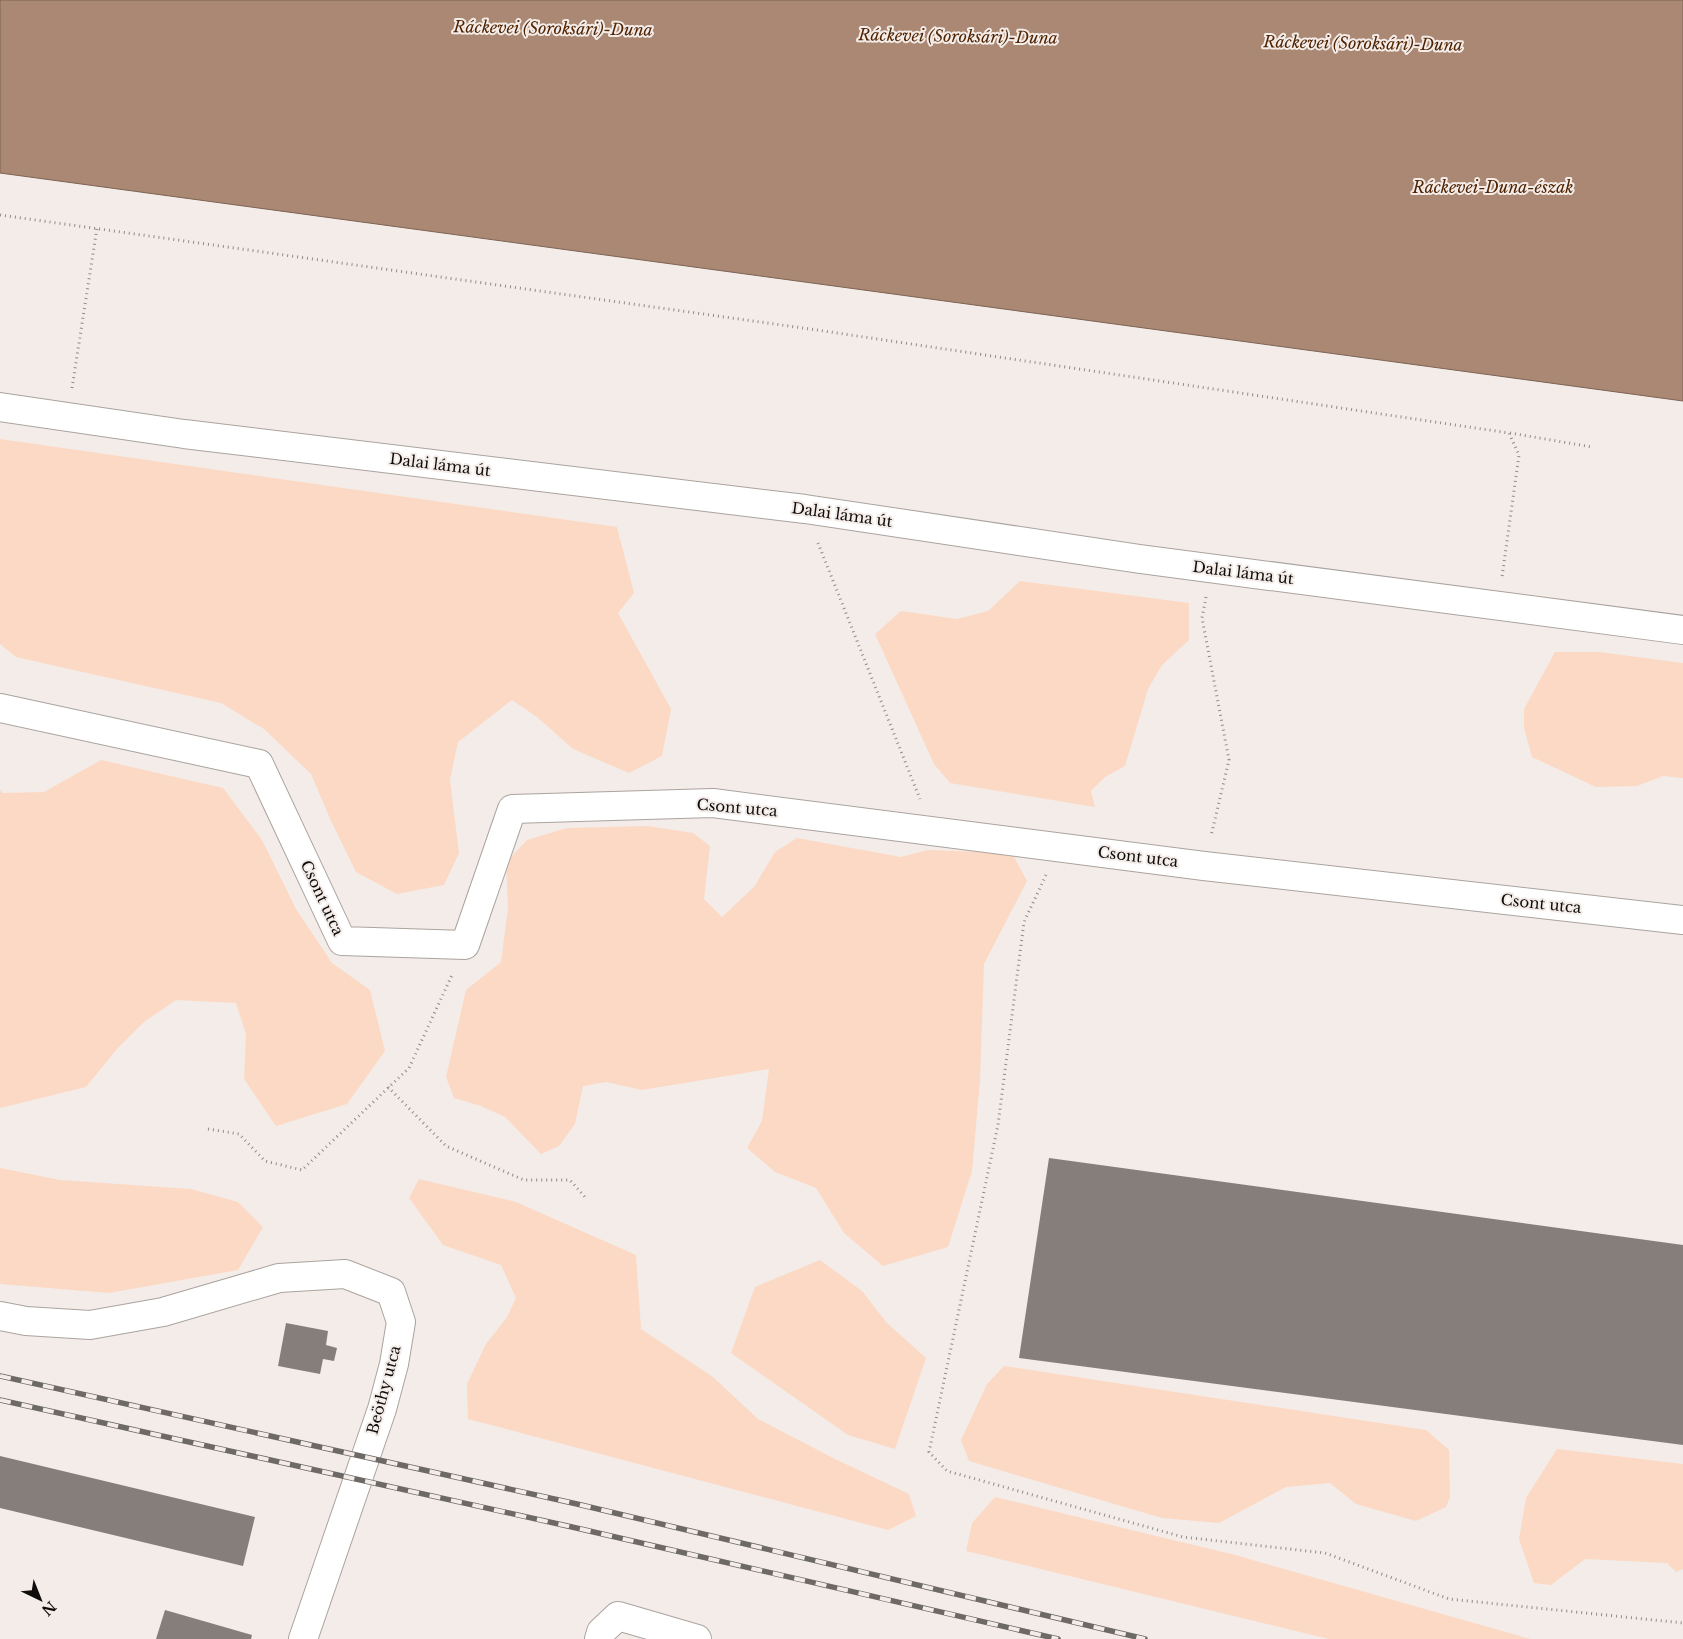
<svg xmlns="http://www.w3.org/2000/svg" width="1683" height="1639" viewBox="0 0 1683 1639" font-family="'Libre Baskerville',serif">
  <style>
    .green { fill: #fbd9c4 }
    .water { fill: #aa8873; stroke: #7c6354 }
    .building { fill: #857e7a }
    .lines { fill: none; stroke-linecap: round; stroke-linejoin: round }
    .minor-casing { stroke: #aaa39e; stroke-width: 30 }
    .path { stroke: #918b88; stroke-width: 3; stroke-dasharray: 1 4; stroke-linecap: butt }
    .minor { stroke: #fff; stroke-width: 28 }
    .rail-casing { stroke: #6d6966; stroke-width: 5.5 }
    .rail { stroke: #f4ece8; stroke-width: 4; stroke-dasharray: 11; stroke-linecap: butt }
    .labels { text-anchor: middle; stroke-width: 4; stroke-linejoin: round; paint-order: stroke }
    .street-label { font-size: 15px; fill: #0f0d0b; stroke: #f4ece8 }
    .water-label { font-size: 16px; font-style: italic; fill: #4f2200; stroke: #f4ece8 }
  </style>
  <rect width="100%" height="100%" fill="#f4ece8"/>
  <path class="green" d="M0,439l617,88 17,66 -16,20 53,96 -9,47 -33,17 -56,-24 -36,-32 -25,-17 -54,42 -8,38 9,73 -15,32 -47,9 -41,-22 -25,-51 -20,-47 -47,-45 -43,-26 -205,-46 -16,-13z
    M1020,581l169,22v37l-27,25 -14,24 -23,77 -20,11 -14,14 4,16 -145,-24 -16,-19 -59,-130 26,-23 56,8 31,-8z
    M1555,652h44l84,11v115l-20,-2 -26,10 -41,1 -64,-30 -8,-29v-19z
    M101,760l122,28 39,52 34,69 36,54 38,27 15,61 -38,53 -71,22 -32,-47 2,-45 -10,-31 -60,-3 -32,22 -27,27 -31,38 -86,21v-318l3,3 41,-1z
    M648,826l45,7 17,13 -6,53 18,18 32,-30 21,-35 22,-14 104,19 27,-7 84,3 15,28 -43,83 -4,116 -8,91 -24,76 -65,19 -39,-33 -28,-45 -41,-16 -28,-24 15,-27 7,-52 -127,21 -36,-8 -23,4 -8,38 -16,22 -18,8 -36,-37 -24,-11 -27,-8 -8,-21 20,-87 35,-28 7,-54 -2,-46 21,-22 40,-12z
    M0,1168l60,12 131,9 47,13 25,25 -25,43 -129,23 -109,-9z
    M419,1179l97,23 120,53 5,74 72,48 45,42 75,39 76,36 7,22 -28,14 -420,-111 -1,-35 19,-40 21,-27 9,-19 -15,-33 -58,-20 -34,-47z
    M820,1260l42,31 25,32 39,35 -31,91 -47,-14 -117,-82 24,-66z
    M1004,1366l422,64 23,20 1,47 -4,10 -30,14 -60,-17 -26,-21 -44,4 -67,36 -57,-5 -193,-57 -8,-21 26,-56z
    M1557,1449l126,15v105l-7,3 -9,-9 -82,-4 -34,26 -17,-2 -15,-44 7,-41z
    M995,1497l240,58 295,84h-201l-363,-88 6,-28z"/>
  <path class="water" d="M0,0h1683v401l-1683,-228z"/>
  <path class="building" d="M1049,1158l634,87v200l-664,-87z
    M286,1323l42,8 -2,14 11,3 -3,13 -11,-2 -3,15 -42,-8z
    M0,1456l255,61 -12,49 -243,-58z
    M165,1610l87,25 -1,4h-95z"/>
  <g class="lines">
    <defs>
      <path id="minor" d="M0,407l184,27 621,75 335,50 543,71
        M0,708l259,56 83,177 123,4 47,-136 201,-6 491,63 479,54
        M0,1316l26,5 64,4 73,-13 116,-34 66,-4 46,18 10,30 -7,42 -12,45 -79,230
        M599,1639l2,-7 17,-16 79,23"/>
    </defs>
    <use href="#minor" class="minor-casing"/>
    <path class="path" d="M0,215l817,115 692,103 10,22 -17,122
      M72,388l25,-160
      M1510,433l82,14
      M818,543l102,256
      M1206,597l-4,21 27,142 -18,76
      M1046,875l-22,47 -26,203 -69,327 18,19 236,66 142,16 124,46 234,24
      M388,1087l58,59 78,34h46l15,17
      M208,1129l31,5 26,27 37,9 107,-102 43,-93"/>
    <use href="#minor" class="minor"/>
    <defs>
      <path id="rail" d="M0,1376l577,128 568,135
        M0,1400l572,127 486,112"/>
    </defs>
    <use href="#rail" class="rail-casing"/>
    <use href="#rail" class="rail"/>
  </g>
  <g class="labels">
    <g class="street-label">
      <text transform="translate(440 465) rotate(7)" y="5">Dalai láma út</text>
      <text transform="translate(842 515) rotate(8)" y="5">Dalai láma út</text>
      <text transform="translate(1243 573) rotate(7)" y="5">Dalai láma út</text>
      <text transform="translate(737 808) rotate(5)" y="5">Csont utca</text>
      <text transform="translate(1138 857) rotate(7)" y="5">Csont utca</text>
      <text transform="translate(322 898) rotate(65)" y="5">Csont utca</text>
      <text transform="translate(1541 904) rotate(6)" y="5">Csont utca</text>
      <text transform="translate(384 1390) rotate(-75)" y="5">Beöthy utca</text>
    </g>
    <g class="water-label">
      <text transform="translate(553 28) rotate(1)" y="6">Ráckevei (Soroksári)-Duna</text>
      <text transform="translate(958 36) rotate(1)" y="6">Ráckevei (Soroksári)-Duna</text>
      <text transform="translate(1363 43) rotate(1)" y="6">Ráckevei (Soroksári)-Duna</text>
      <text x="1493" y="193">Ráckevei-Duna-észak</text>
    </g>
  </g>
  <g transform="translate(40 1599) rotate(137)" stroke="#f4ece8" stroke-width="4" paint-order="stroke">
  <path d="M0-4L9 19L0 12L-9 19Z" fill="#0f0d0b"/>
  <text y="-8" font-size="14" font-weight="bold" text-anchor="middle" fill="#0f0d0b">N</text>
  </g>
</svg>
